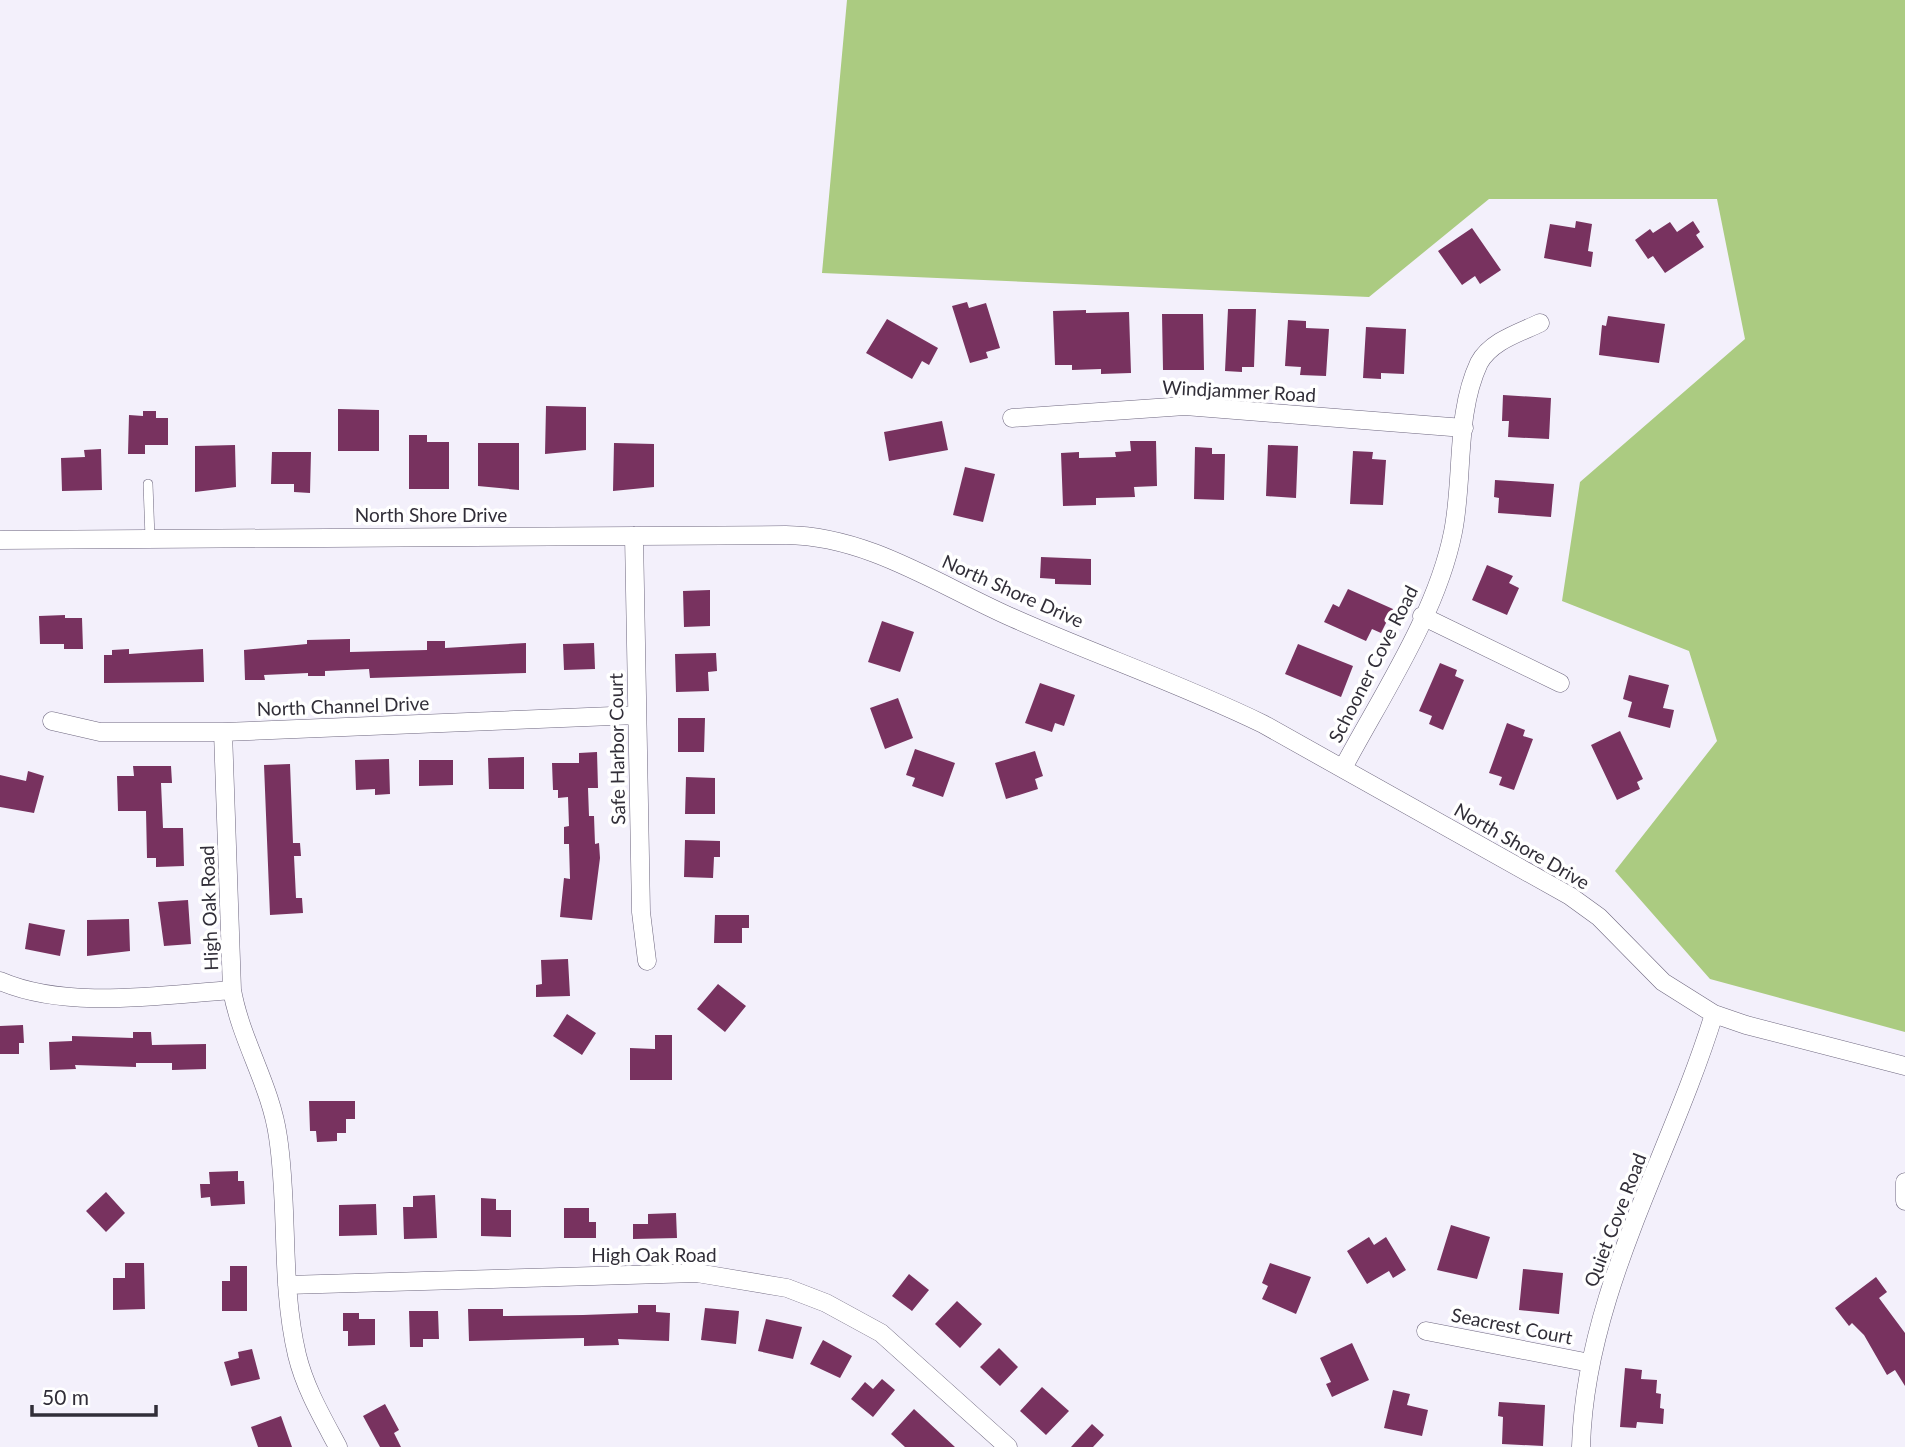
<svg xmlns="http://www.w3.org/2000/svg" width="1905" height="1447" viewBox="0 0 1905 1447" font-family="Lato,sans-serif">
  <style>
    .green { fill: #abcb81 }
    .building { fill: #78325f }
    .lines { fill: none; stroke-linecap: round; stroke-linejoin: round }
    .service-casing { stroke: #6e677f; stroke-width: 10 }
    .minor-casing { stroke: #6e677f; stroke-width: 19 }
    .service { stroke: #fff; stroke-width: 9 }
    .minor { stroke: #fff; stroke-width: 18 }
    .labels { text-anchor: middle; stroke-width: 7; stroke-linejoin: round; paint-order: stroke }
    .street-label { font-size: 19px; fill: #312e38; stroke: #fff }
  </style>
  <rect width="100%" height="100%" fill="#f3f0fb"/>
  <path class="green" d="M847,0h1058v1032l-195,-53 -95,-108 102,-130 -28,-90 -127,-50 18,-119 165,-143 -28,-140h-228l-120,98 -547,-24z"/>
  <path class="building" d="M1576,221l16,3 -4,27 5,1 -2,15 -47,-9 6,-34 25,4z
    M1693,221l7,11 -4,3 8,12 -39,26 -12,-17 -5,3 -13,-19 15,-11 3,4 17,-11 7,10z
    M1472,228l29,42 -21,14 -5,-8 -13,9 -24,-34z
    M967,302l2,6 17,-5 14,45 -14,4 2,6 -18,5 -18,-57z
    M1228,309h28l-2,58h-12v5l-17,-1z
    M1086,310v3l43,-1 2,61 -30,1v-5l-29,1v-5h-17l-2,-54z
    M1162,314h41l1,56h-41z
    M1608,316l57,8 -6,39 -60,-8 3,-30 4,1z
    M887,319l51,29 -9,17 -7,-4 -10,18 -46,-26z
    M1288,320l18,1v7l23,1 -3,47 -26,-1 1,-8 -16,-1z
    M1366,327l40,2 -2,45 -23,-1v6l-18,-1z
    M1503,395l48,3 -2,41 -41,-2 1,-16h-7z
    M546,406l40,1v43l-41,4z
    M338,409l41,1v41h-41z
    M143,411h13v7h12v27h-23v9h-17l1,-39 14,1z
    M942,421l6,29 -59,11 -5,-29z
    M409,435h18v7h22v47h-40z
    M1130,441h26l1,45 -23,1 1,10 -39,1v7l-33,1 -2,-53 18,-1v6l37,-1 -1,-5 16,-1z
    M478,443h41v47l-41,-4z
    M614,443l40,1v43l-41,4z
    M235,445l1,42 -41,5v-46z
    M1268,445l30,1 -2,52 -30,-2z
    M1195,447l17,1v6h13l-1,46 -30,-1z
    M101,449l1,41 -40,1 -1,-33 24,-1 -1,-7z
    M1353,451l20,1 -1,7 14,1 -3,45 -33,-1z
    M272,452h39l-1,41 -16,-1v-8h-23z
    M965,467l30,7 -12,48 -30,-7z
    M1495,480l59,4 -3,33 -53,-4 1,-15 -5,-1z
    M1041,557l50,2v26l-36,-1v-5l-15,-1z
    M1487,565l26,11 -4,7 10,5 -12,27 -35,-15z
    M1348,589l45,20 -12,24 -9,-4 -6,12 -42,-19 9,-18 6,3z
    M710,590v36l-26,1 -1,-36z
    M65,615v3h17l1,31h-19v-5h-24l-1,-28z
    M882,621l32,11 -14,40 -32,-10z
    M350,639v13l77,-2v-9h18v7l81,-5v30l-156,5 -1,-9 -44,2v5h-17v-3l-44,2 1,5h-20l-1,-30 63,-6v-4z
    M594,643l1,26 -31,1 -1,-26z
    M1298,644l55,22 -12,31 -56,-23z
    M129,649v5l74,-5 1,33 -100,1v-28h8v-5z
    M716,653l1,18 -9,1 1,19 -33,1 -1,-38z
    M1440,663l17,7 -2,6 9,4 -21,50 -14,-6 3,-8 -13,-5z
    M1629,675l40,10 -6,23 11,2 -4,18 -42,-11 4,-15 -9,-3z
    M1040,683l35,12 -11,31 -9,-3 -3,9 -27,-9z
    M898,698l15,40 -28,11 -15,-41z
    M678,718h27l-1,34h-26z
    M1507,723l18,7 -2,6 10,3 -19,51 -15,-5 3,-8 -13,-4z
    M1620,731l23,48 -6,3 3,7 -23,11 -26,-55z
    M915,749l40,14 -12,34 -31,-11 3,-8 -9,-3z
    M1035,751l8,25 -8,3 3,10 -32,10 -11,-36z
    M597,752l1,36h-10l1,28h5l1,28 4,-1 1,15 -8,62 -32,-3 4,-39 6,1 -1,-35h-5v-17l5,-1 -1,-29 -10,1v-8h-5l-1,-27h27v-10z
    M524,757v32h-35l-1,-31z
    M389,759l1,35 -15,1v-6l-19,1 -1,-30z
    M419,760h34v25l-34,1z
    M290,764l3,79h7l1,13h-7l2,42h6l1,15 -33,2 -6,-150z
    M133,766h38l1,17h-11l2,45h20l1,38 -28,1v-9h-9l-1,-47h-28l-1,-35h17z
    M28,771l16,5 -10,37 -34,-6v-32l26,6z
    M686,777l29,1v36h-30z
    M685,840l35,1v16h-6l-1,21 -29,-1z
    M188,900l3,44 -27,2 -6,-44z
    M715,915h34v13h-7v15h-28z
    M129,919l1,32 -43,5v-36z
    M29,923l36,7 -5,26 -35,-7z
    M568,959l2,37 -34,1v-12l6,-1 -1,-24z
    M718,984l28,22 -21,26 -28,-23z
    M567,1014l29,19 -14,22 -29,-19z
    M23,1025l1,18h-5v11h-19v-28z
    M133,1032h18l1,13 54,-1v25l-34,1v-7h-36v4l-61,-2 1,4 -26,1 -1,-28 23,-1v-5l61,2z
    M655,1035h17v45h-42v-32l25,1z
    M309,1101h46v18h-9v14h-9v8l-20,1 -1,-11h-6z
    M238,1171v10h6l1,23 -34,2 -1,-9 -9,1 -1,-14h10l-1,-12z
    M106,1192l19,21 -19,19 -20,-21z
    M435,1195l2,43 -33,1 -1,-32h10v-11z
    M481,1198l15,1v11h15v27l-30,-1z
    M376,1204l1,31 -38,1v-31z
    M564,1208h25v14h7v16h-32z
    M676,1213l1,25 -44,1v-15h15v-10z
    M1451,1225l39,12 -13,42 -40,-9z
    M1369,1237l5,8 12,-8 20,33 -13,8 -4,-7 -22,13 -20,-33z
    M125,1263h19l1,46 -32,1v-32h12z
    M1270,1263l41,14 -15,37 -34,-15 6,-13 -6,-3z
    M230,1266h17v45h-25v-30h8z
    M1523,1269l40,4 -4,41 -40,-4z
    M909,1274l20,16 -17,21 -20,-15z
    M1876,1277l11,15 -8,6 26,35v53l-10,-16 -8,5 -23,-40 -12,-12 -3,3 -14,-18z
    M957,1301l25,23 -22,24 -25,-24z
    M638,1305h18v7l14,1 -1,28 -51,-2 1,6 -35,1v-8l-115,3 -1,-32h35v7l80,-1 55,-2z
    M705,1308l34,3 -3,33 -35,-4z
    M409,1311h29l1,28h-16v8h-13z
    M343,1313h16v6h16v26l-27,1v-15h-5z
    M766,1319l36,8 -9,32 -35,-8z
    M823,1340l29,16 -12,22 -30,-14z
    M1352,1343l17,37 -37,17 -6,-13 5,-2 -11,-24z
    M999,1348l19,19 -18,19 -20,-19z
    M252,1349l8,30 -29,7 -7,-24 15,-4 -1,-6z
    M1625,1368l17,2 -1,9 16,1 -1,13 5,1 -1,14 4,1 -1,15 -26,-2 -1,6 -16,-1z
    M882,1379l13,11 -22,27 -22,-18 14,-17 8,7z
    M1042,1387l27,24 -23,24 -26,-24z
    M1393,1390l17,4 -3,11 21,5 -6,26 -38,-8z
    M1499,1402l46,3 -2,41 -41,-2 1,-27 -5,-1z
    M385,1404l14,26 -5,3 7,14h-21l-17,-31z
    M914,1409l41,38h-50l-14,-13z
    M281,1416l11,31h-34l-7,-20z
    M1092,1424l12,11 -11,12h-22z"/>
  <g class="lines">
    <defs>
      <path id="service" d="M148,484l2,54"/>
      <path id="minor" d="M1012,418l173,-12 279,22
        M634,536l7,376 6,49
        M0,540l786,-5c83,1 154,51 227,83 83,37 168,66 250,106l307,172 29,21 64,65 51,32 32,11 159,41
        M1422,616l138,67
        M52,721l48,11h123l414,-17
        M223,732l9,258c9,51 39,96 46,147 11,72 2,146 19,218 8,33 25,62 41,92
        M1343,768c39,-73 94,-155 110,-236 11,-55 2,-118 26,-169 12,-22 40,-30 61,-40
        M0,981c67,29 160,14 232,9
        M1905,1182v19
        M287,1285l410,-12 90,15 39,15 55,30 127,114
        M1426,1331l164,32
        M1581,1447c4,-153 89,-290 133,-433"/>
    </defs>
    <use href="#service" class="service-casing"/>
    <use href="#minor" class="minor-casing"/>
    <use href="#service" class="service"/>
    <use href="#minor" class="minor"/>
  </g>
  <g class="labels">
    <g class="street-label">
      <text transform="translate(1239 391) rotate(3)" y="7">Windjammer Road</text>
      <text x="431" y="522">North Shore Drive</text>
      <text transform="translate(1013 591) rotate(24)" y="7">North Shore Drive</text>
      <text transform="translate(1373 664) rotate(-63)" y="7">Schooner Cove Road</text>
      <text transform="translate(343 706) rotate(-2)" y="7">North Channel Drive</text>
      <text transform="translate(617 749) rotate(-91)" y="7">Safe Harbor Court</text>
      <text transform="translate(1522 846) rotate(30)" y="7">North Shore Drive</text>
      <text transform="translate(209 908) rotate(-92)" y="7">High Oak Road</text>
      <text transform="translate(1615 1220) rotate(-69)" y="7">Quiet Cove Road</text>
      <text x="654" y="1262">High Oak Road</text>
      <text transform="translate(1512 1326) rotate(11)" y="7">Seacrest Court</text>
    </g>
  </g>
  <path d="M32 1405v10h124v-10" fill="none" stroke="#312e38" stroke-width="3.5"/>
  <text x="42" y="1405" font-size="21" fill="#312e38" stroke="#ffffff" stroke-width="5" paint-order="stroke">50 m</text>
</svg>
